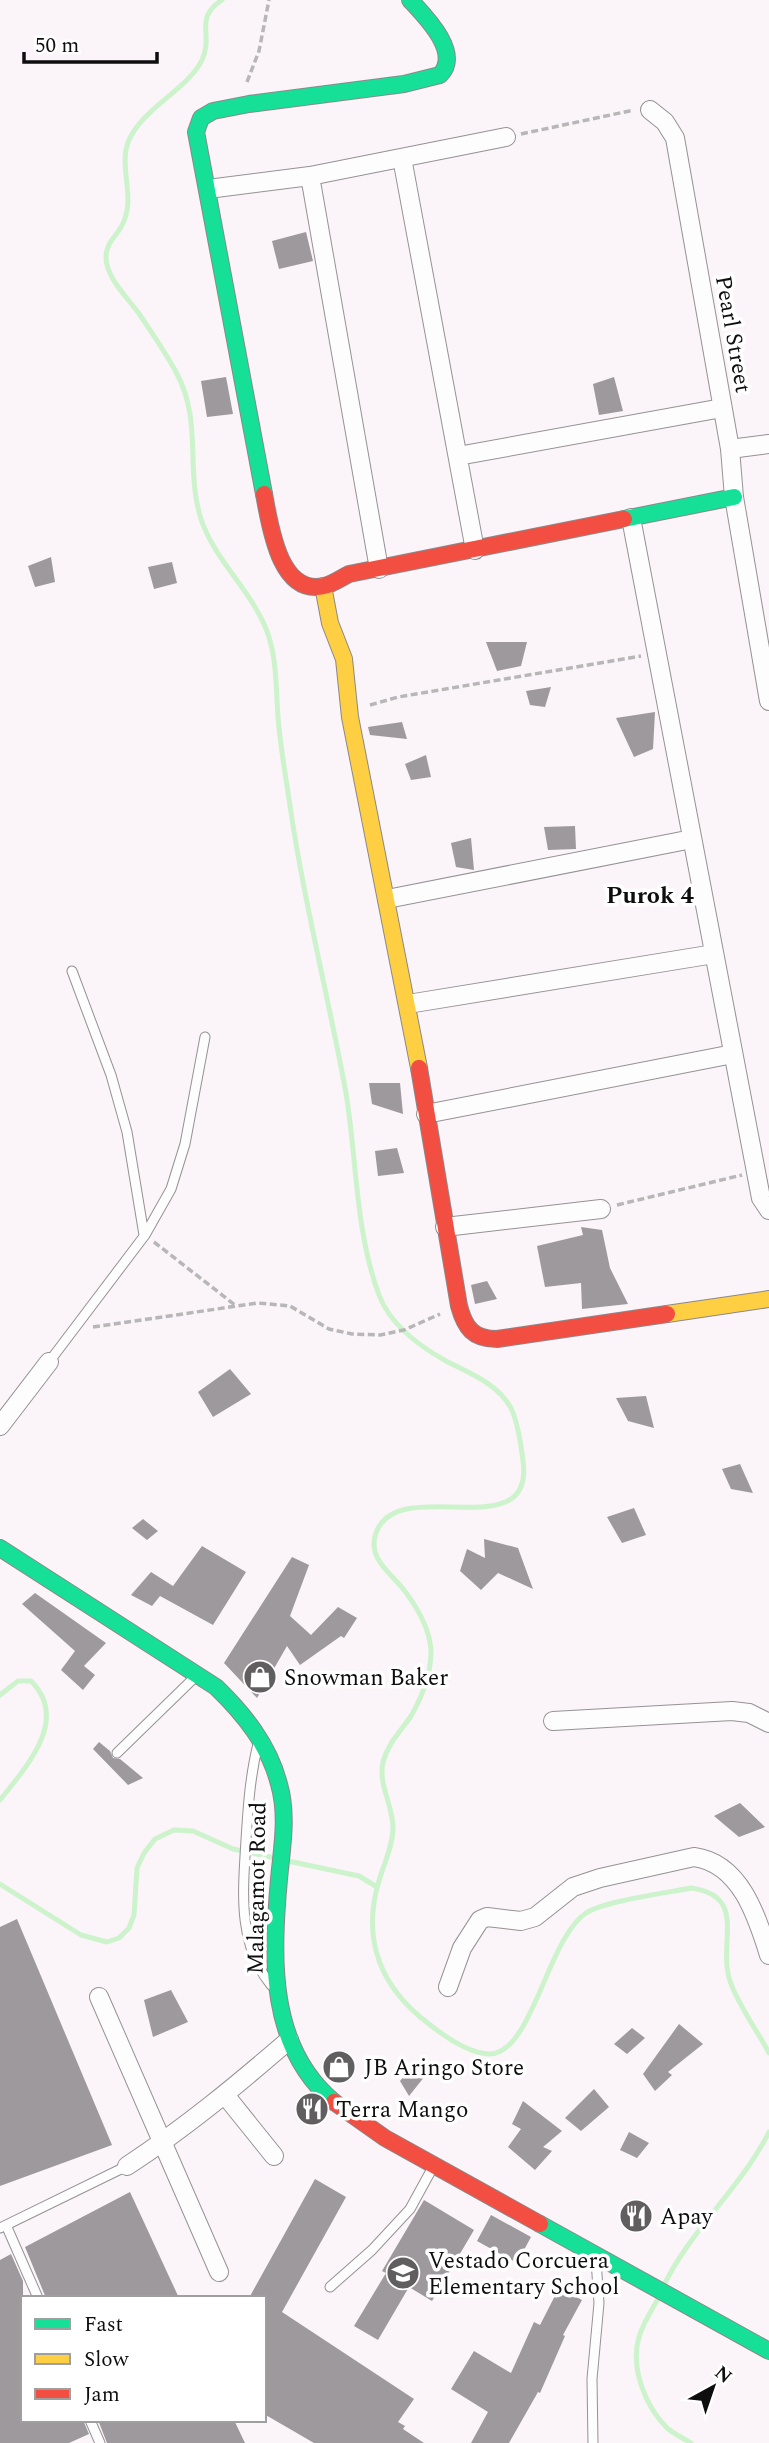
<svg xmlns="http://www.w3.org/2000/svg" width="769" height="2443" viewBox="0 0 769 2443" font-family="Spectral,serif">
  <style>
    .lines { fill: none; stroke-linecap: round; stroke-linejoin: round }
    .stream { stroke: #cdf3cd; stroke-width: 5 }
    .building { fill: #9e999d }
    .lane-casing { stroke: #959293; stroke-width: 11 }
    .street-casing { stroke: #959293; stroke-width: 20 }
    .fast-casing { stroke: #8b888a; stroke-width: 18 }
    .slow-casing { stroke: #8b888a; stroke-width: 18 }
    .jam-casing { stroke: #8b888a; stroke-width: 18 }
    .path { stroke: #b8b7b7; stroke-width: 3.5; stroke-dasharray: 7 3.5; stroke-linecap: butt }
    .lane { stroke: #fefdfe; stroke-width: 9 }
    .street { stroke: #fefdfe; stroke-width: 18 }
    .fast { stroke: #16e098; stroke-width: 16 }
    .slow { stroke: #ffcf43; stroke-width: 16 }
    .jam { stroke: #f24e42; stroke-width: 16 }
    .labels { text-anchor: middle; stroke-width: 7; stroke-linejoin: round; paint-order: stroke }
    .street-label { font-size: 23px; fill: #0e0e0e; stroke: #fff }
    .poi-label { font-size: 23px; fill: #0e0e0e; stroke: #fff; text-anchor: start }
    .neighbourhood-label { font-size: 24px; font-weight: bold; fill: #0e0e0e; stroke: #fff }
  </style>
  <rect width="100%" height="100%" fill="#fbf4f8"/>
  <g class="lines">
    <path class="stream" d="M222,0c-29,19 -8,34 -20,60 -14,29 -59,48 -73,80 -11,25 6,55 -5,81 -5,14 -18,20 -18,36 0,21 22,41 34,58 12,18 26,38 36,57 27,49 9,97 25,147 14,43 54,74 68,118 8,27 7,53 9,80 2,27 7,55 11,82 14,99 39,196 57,294 11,67 9,137 33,202 11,29 40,51 67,66 23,12 51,22 65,47 7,15 10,36 12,53 12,88 -126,11 -147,72 -9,25 14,39 28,57 13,17 26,39 27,61 0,22 -9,46 -20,65 -10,15 -23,27 -28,46 -5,23 10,43 10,66 0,18 -9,35 -14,53 -18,59 2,107 50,143 15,12 40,29 60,30 43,1 58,-115 97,-141 18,-12 81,-20 105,-25 58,8 26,55 39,93 8,24 27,49 39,72
      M0,1695l18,-14h13c39,39 -5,86 -31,119
      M288,1861l71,15 18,11
      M0,1884l81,51 26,7 12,-4 10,-10 5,-13 3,-47 7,-15 11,-14 19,-9 19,1 40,18 42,9
      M664,2285c28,-57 77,-97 105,-153
      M659,2297c-7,13 -16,26 -20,40 -9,30 6,69 28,91 7,6 16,10 24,15"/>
  </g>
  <path class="building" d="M306,232l7,29 -34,8 -7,-28z
    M226,377l7,37 -26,3 -6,-36z
    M614,377l9,34 -24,4 -6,-31z
    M51,557l4,25 -20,5 -7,-21z
    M172,562l5,21 -23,6 -6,-22z
    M486,642h41l-6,24 -24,5z
    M551,687l-6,20 -15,-2 -4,-14z
    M655,712l-2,37 -19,8 -18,-39z
    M402,722l5,17 -37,-4 -2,-8z
    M426,755l5,22 -20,3 -6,-16z
    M575,826l1,23 -28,1 -4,-23z
    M471,838l3,32 -18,-3 -5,-24z
    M369,1083h31l3,31 -31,-10z
    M397,1148l7,25 -26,3 -3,-25z
    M581,1227l21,3 8,38 18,36 -46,5 -1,-26 -36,4 -8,-41 46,-11z
    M487,1281l10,18 -22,5 -4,-19z
    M230,1369l21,25 -38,23 -15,-25z
    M646,1396l8,32 -26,-7 -12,-23z
    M740,1464l13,29 -22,-4 -9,-20z
    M634,1508l12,27 -24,8 -15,-26z
    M143,1519l15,12 -11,9 -15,-12z
    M484,1539l34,9 15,41 -35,-16 -17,17 -21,-19 7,-22 18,9z
    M202,1546l44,26 -33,53 -53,-29 -8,10 -21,-11 20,-23 22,14z
    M292,1557l17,8 -19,51 21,19 27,-28 19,11 -13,20 -3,-2 -41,29 -13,-19 -30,52 -33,-35z
    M35,1593l71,50 -22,23 11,9 -12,15 -22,-20 14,-19 -53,-47z
    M99,1742l11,9 3,7 7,1 23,19 -15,7 -35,-36z
    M740,1803l25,24 -26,10 -25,-21z
    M17,1919l95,226 -112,41v-259z
    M171,1990l17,32 -35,15 -9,-37z
    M679,2024l24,20 -35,28 4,3 -17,16 -12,-17z
    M632,2028l13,10 -18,16 -13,-10z
    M412,2067l13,9 -16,20 -9,-15z
    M594,2089l15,18 -28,24 -16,-13z
    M523,2101l39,30 -19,16 9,4 -17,19 -27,-23 13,-18 -9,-5z
    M629,2132l20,11 -12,15 -17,-8z
    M315,2179l31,18 -64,115 132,87 -16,23 7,4 -2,3 21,14h-110l-50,-29v-116h-15z
    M130,2192l49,106h-133l-21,-51z
    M424,2200l50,30 -42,71 -23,-14 -31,53 -24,-14 32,-53 -4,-2z
    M491,2215l40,22 -14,26 -40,-22z
    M11,2254l12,27v139h60l6,14 -20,9h-69v-183z
    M559,2288l23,12 -19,35 2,1 -25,57 -2,-1 -29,51h-38l17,-31 -37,-23 23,-38 37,22 23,-51 6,3z
    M98,2420h136l11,23h-138z"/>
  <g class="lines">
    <defs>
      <path id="lane" d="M72,971l39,104 16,57 17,103
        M49,1362l96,-127 26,-46 14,-45 20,-107
        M258,1744c-8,32 -10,64 -12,96 -3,51 -9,103 25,145
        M117,1753l77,-75
        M6,2225l32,73
        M0,2228l127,-62
        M330,2287l42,-37 38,-41 23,-42
        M90,2420l10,23
        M593,2443l-1,-64 7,-76 -3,-43"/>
      <path id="street" d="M650,110l15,12 10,16 55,311 4,48 35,204
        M402,158l73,392
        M310,176l69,393
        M208,189l102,-13 196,-39
        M730,449l39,-5
        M458,456l264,-48
        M631,518l130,680 8,12
        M387,899l305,-60
        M408,1004l306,-50
        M426,1114l307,-60
        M445,1227l156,-18
        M0,1426l49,-64
        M553,1721l179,-10 17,2 20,10
        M448,1987l14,-39 18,-28 7,-3 34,4 14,-4 38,-30 27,-9 94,-21c46,6 63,59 75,98
        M99,1997l120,275
        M225,2095l49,61
        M127,2166c58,-38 110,-81 162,-126"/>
      <path id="fast" d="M264,494l-68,-362 5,-14 12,-7 36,-7 155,-20 36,-9c22,-22 -15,-59 -30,-75
        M624,519l110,-22
        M0,1548l216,139c28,27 53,58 63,97 9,31 3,63 0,95 -7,79 -11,168 55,223
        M540,2224l229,127"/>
      <path id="slow" d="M323,586l7,37 14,36 6,58 69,351
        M667,1314l102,-15"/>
      <path id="jam" d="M264,494c6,31 15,102 60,92 9,-2 17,-8 25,-12l275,-55
        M419,1068l40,238c6,22 14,33 38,33l170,-25
        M334,2102l51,36 155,86"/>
    </defs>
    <use href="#lane" class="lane-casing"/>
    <use href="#street" class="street-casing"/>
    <use href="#fast" class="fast-casing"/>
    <use href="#slow" class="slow-casing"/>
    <use href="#jam" class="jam-casing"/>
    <path class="path" d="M247,82l12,-31 10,-51
      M521,134l113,-24
      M370,705l28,-8 243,-41
      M617,1205l125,-30
      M154,1242l81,63
      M93,1327l165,-24 32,3 39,23 23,5 28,1 24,-5 36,-16"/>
    <use href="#lane" class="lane"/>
    <use href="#street" class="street"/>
    <use href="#fast" class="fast"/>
    <use href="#slow" class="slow"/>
    <use href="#jam" class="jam"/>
  </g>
  <defs>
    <symbol id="shop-disc" viewBox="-11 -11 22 22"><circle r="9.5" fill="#615e60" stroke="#fff"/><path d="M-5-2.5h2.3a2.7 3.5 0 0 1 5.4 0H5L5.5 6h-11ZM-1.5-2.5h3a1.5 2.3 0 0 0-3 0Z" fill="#fff"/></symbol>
    <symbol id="restaurant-disc" viewBox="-11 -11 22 22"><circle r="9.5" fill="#615e60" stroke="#fff"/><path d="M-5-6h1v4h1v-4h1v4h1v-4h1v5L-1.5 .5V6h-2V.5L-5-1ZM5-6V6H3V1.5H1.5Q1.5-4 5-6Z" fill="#fff"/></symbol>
    <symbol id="school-disc" viewBox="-11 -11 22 22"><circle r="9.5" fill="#615e60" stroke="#fff"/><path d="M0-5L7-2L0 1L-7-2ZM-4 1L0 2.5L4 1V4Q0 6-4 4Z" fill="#fff"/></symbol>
  </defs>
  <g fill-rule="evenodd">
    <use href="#shop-disc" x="241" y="1658" width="38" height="38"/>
    <use href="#shop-disc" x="320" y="2048" width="38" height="38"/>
    <use href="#restaurant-disc" x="293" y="2090" width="38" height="38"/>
    <use href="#restaurant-disc" x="617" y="2197" width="38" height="38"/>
    <use href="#school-disc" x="384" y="2254" width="38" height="38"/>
  </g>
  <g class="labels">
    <g class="street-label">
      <text transform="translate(734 334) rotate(80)" y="8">Pearl Street</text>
      <text transform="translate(256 1888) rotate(-89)" y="8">Malagamot Road</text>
    </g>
    <g class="poi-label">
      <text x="284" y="1685">Snowman Baker</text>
      <text x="364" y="2075">JB Aringo Store</text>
      <text x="336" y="2117">Terra Mango</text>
      <text x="660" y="2224">Apay</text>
      <text x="428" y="2268">Vestado Corcuera<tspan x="428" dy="26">Elementary School</tspan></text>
    </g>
    <g class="neighbourhood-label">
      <text x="650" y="903">Purok 4</text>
    </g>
  </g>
  <rect x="21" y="2296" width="245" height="126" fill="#ffffff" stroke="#9f9f9f" stroke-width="2"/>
  <rect x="35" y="2319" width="35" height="10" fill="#16e098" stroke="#9f9f9f" stroke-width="2"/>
  <text x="84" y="2331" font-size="21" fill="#0e0e0e">Fast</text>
  <rect x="35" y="2354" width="35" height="10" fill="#ffcf43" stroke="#9f9f9f" stroke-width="2"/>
  <text x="84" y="2366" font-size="21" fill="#0e0e0e">Slow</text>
  <rect x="35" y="2389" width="35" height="10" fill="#f24e42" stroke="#9f9f9f" stroke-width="2"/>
  <text x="84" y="2401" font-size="21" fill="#0e0e0e">Jam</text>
  <g transform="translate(713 2387) rotate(40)" stroke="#ffffff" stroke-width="5" paint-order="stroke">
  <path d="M0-5L12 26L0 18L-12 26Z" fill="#0e0e0e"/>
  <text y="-10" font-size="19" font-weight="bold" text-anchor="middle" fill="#0e0e0e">N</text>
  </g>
  <path d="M24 52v10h133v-10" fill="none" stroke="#0e0e0e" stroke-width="3.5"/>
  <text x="35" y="52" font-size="21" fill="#0e0e0e" stroke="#ffffff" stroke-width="5" paint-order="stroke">50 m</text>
</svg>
